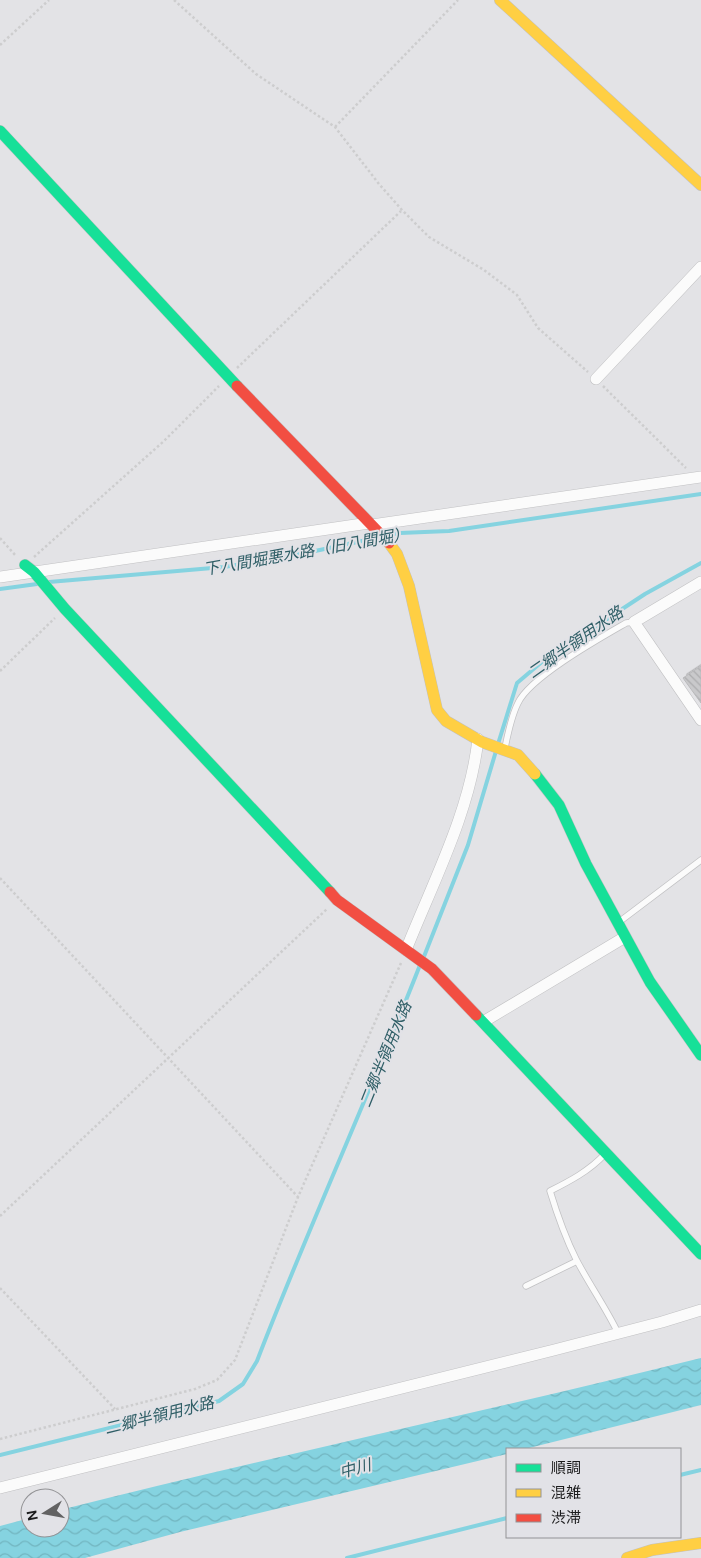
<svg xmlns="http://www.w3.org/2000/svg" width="701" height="1558" viewBox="0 0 701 1558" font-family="'DM Sans','Noto Sans JP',sans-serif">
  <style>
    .water { fill: url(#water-waves) }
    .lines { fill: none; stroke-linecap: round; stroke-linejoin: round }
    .stream { stroke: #85d3e0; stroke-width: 4 }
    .building { fill: url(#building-back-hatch); stroke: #bababc; filter: url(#shadow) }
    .lane-casing { stroke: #c1c1c3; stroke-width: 7 }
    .street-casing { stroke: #c1c1c3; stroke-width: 12 }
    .fast-casing { stroke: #c1c1c3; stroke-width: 12 }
    .slow-casing { stroke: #c1c1c3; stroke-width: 12 }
    .jam-casing { stroke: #c1c1c3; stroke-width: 12 }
    .path { stroke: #cdcdce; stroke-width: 2.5; stroke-dasharray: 2.5 2.5; stroke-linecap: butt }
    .lane { stroke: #fbfbfb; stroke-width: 5.5 }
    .street { stroke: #fbfbfb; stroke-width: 11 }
    .fast { stroke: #16e098; stroke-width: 11 }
    .slow { stroke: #ffcf43; stroke-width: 11 }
    .jam { stroke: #f24e42; stroke-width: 11 }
    .labels { text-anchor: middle; stroke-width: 4; stroke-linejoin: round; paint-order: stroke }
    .water-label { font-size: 16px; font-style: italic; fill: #305f67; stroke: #e2e2e7 }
  </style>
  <defs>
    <pattern id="water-waves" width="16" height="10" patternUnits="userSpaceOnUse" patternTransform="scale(1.25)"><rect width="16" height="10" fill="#85d3e0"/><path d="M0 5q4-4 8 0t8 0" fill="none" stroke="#72b5c0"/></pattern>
    <pattern id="building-back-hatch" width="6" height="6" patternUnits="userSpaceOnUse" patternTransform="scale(1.25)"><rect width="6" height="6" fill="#c9c9cb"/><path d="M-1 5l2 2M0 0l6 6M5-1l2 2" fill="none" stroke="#acacae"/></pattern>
    <filter id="shadow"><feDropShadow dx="3.5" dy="-3.5" stdDeviation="0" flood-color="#0004"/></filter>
  </defs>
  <rect width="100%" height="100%" fill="#e3e3e6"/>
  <path class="water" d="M701,1358v47l-176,44h-18v5l-327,78 -95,26h-85v-32l30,-8v10h30v-18c213,-54 428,-99 641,-152z"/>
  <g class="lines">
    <path class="stream" d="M388,535l12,-2 49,-2 252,-37
      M49,582l175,-15 77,-13 75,-16
      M0,589l37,-5
      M498,744l19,-61 26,-22 102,-67 56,-31
      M423,959l45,-114 28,-94
      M0,1455l219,-54 24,-17 14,-23c51,-133 111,-263 163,-396
      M680,1475l21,-5
      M347,1558l160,-40"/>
  </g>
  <path class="building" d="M701,666v37l-18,-25z"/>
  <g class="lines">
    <defs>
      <path id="lane" d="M505,748c3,-15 6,-31 13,-45 12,-26 82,-65 108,-80l8,-1
        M619,922l82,-62
        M605,1154c-16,17 -35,27 -55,37 7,23 15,46 26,68 13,25 30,49 42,74
        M526,1286l51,-25"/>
      <path id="street" d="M596,379l105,-112
        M372,525l329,-48
        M0,577l369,-54
        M701,582l-67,40 67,98
        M406,950c27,-68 64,-138 72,-211
        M483,1022l142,-85
        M0,1488l554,-138 108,-28 39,-12"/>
      <path id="fast" d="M0,131l237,255
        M25,565l9,7 31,37 265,283
        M535,774l24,31 27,59 64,118 51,73
        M476,1015l225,239"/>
      <path id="slow" d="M500,0l201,185
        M389,543l8,11 12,32 28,124 9,11 36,21 36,13 17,19
        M627,1558l25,-8 49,-7"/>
      <path id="jam" d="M237,386l152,157
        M330,892l7,8 95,69 44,46"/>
    </defs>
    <use href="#lane" class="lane-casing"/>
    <use href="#street" class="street-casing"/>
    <use href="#fast" class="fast-casing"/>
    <use href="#slow" class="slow-casing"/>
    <use href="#jam" class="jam-casing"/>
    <path class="path" d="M174,0l82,74 79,53 44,57 23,26 27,27 55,33 33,25 21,33 50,44
      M0,45l49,-45
      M335,127l123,-127
      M237,368l164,-157
      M603,386l83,82
      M0,538l16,18
      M34,557l130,-116 55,-55
      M0,671l55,-53
      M0,878l298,319
      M0,1216l327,-307
      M0,1288l115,121
      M0,1439l195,-50 22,-9 18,-20 63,-163 103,-234"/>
    <use href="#lane" class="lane"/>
    <use href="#street" class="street"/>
    <use href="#fast" class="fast"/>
    <use href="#slow" class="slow"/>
    <use href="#jam" class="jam"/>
  </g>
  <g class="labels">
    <g class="water-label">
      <text transform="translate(306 551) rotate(-10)" y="6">下八間堀悪水路（旧八間堀）</text>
      <text transform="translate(575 642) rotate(-35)" y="6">二郷半領用水路</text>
      <text transform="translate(385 1054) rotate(-68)" y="6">二郷半領用水路</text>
      <text transform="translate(159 1415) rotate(-14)" y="6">二郷半領用水路</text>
      <text transform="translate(355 1468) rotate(-15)" y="6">中川</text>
    </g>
  </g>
  <rect x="506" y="1448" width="175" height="90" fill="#e2e2e7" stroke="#939396"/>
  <rect x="516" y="1464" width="25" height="8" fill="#16e098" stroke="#939396"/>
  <text x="551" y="1473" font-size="15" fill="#1c1c1d">順調</text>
  <rect x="516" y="1489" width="25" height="8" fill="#ffcf43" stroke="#939396"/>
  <text x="551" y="1498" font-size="15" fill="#1c1c1d">混雑</text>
  <rect x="516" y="1514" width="25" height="8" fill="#f24e42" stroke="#939396"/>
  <text x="551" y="1523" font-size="15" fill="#1c1c1d">渋滞</text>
  <g transform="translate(45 1513) rotate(259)"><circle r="24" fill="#e2e2e7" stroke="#939396"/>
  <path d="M0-4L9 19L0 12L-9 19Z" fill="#626263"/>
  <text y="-8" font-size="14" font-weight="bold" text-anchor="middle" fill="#1c1c1d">N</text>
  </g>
</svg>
